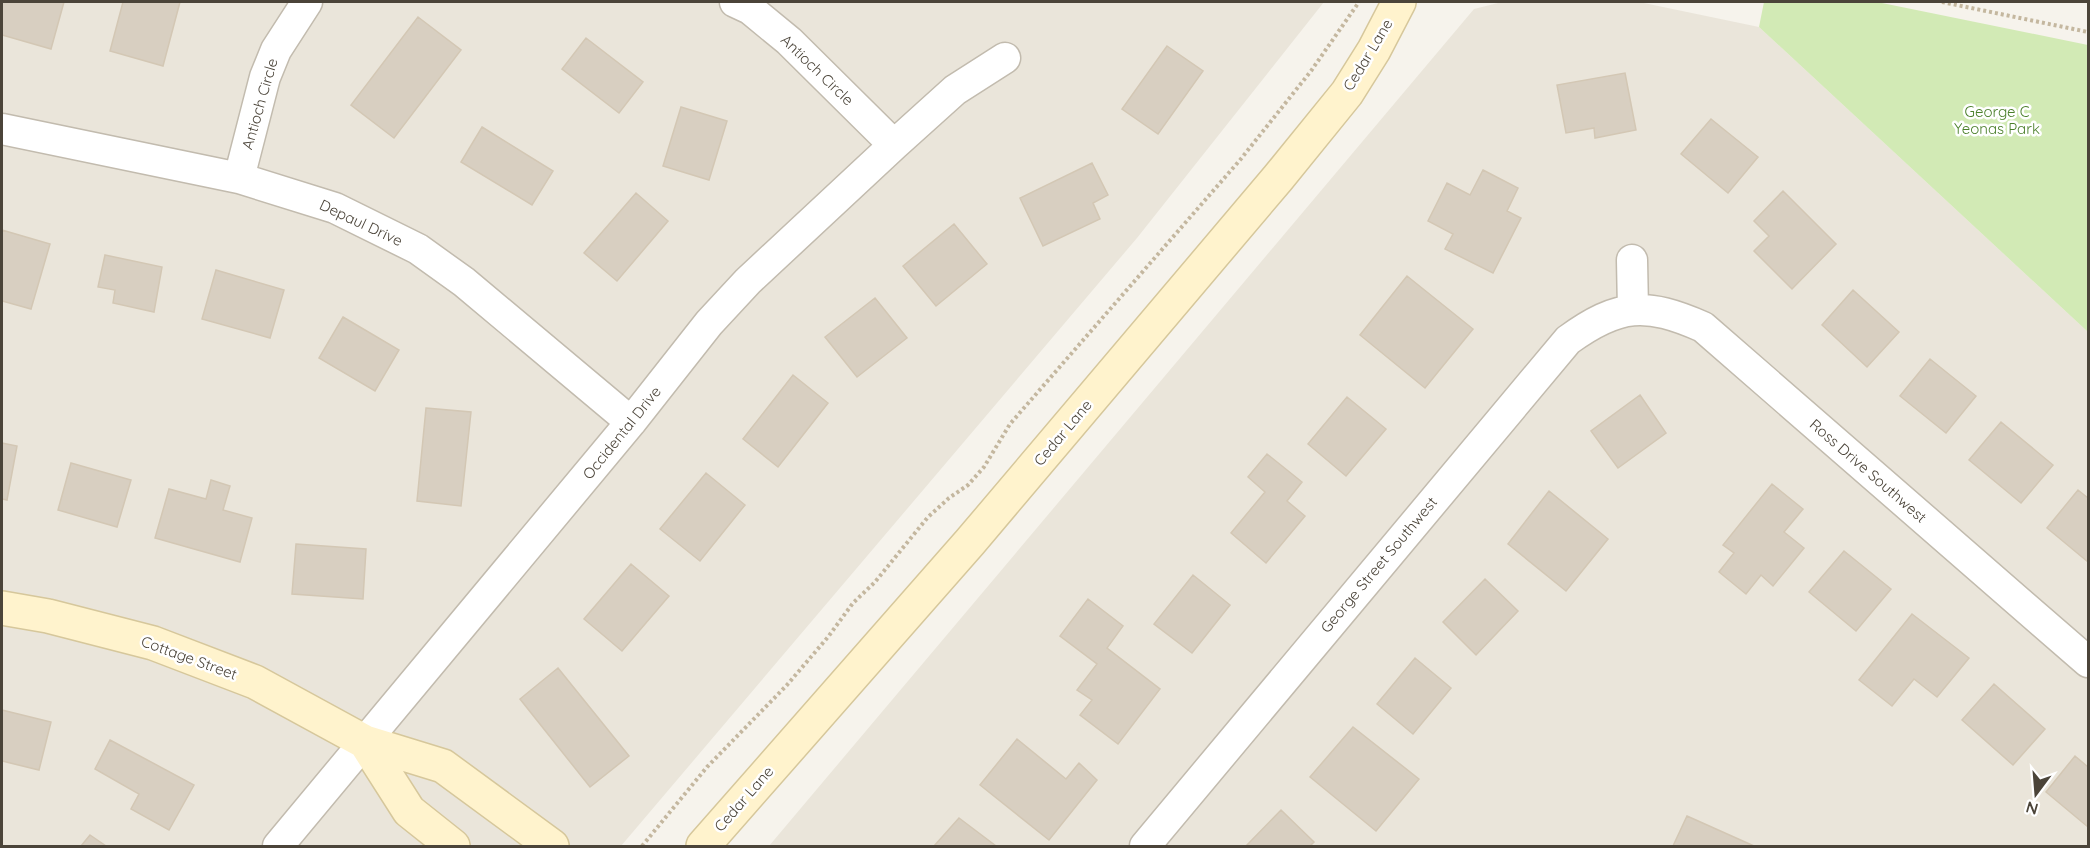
<svg xmlns="http://www.w3.org/2000/svg" width="2090" height="848" viewBox="0 0 2090 848" font-family="Quicksand,sans-serif">
  <style>
    .residential { fill: #eae5da }
    .green { fill: #d2eab5 }
    .building { fill: #d8cfc1; stroke: #d3c7b4; stroke-width: 1.5 }
    .lines { fill: none; stroke-linecap: round; stroke-linejoin: round }
    .street-casing { stroke: #c2bbae; stroke-width: 33 }
    .secondary-casing { stroke: #d6c79b; stroke-width: 36 }
    .path { stroke: #c4b79f; stroke-width: 4; stroke-dasharray: 3 3; stroke-linecap: butt }
    .street { stroke: #fff; stroke-width: 30 }
    .secondary { stroke: #fff3cd; stroke-width: 33 }
    .labels { text-anchor: middle; stroke-width: 5; stroke-linejoin: round; paint-order: stroke }
    .street-label { font-size: 15px; fill: #4b4439; stroke: #fff }
    .park-label { font-size: 15px; fill: #4a7f2a; stroke: #fff }
  </style>
  <rect width="100%" height="100%" fill="#f6f3ec"/>
  <path class="residential" d="M2,2h1322l-187,236 -516,608h-619z
    M1502,2h137l120,25 329,305v514h-1319l705,-837z"/>
  <path class="green" d="M1764,2h113l211,43v287l-329,-305z"/>
  <path class="building" d="M2,2h62l-13,47 -49,-14z
    M123,2h57l-17,64 -53,-15z
    M418,17l43,33 -67,88 -43,-33z
    M586,38l57,44 -24,31 -57,-44z
    M1167,46l36,25 -45,63 -36,-25z
    M1625,73l11,57 -41,8 -1,-10 -28,5 -9,-48z
    M681,107l46,14 -18,59 -46,-14z
    M1711,119l47,38 -30,36 -47,-39z
    M482,127l71,44 -21,34 -71,-43z
    M1092,163l16,32 -15,8 7,16 -57,27 -23,-48z
    M1483,170l35,18 -11,23 14,7 -28,55 -48,-24 8,-15 -25,-13 19,-38 23,12z
    M1783,191l53,53 -44,45 -38,-38 15,-15 -15,-15z
    M636,193l32,28 -51,60 -33,-28z
    M954,224l33,40 -51,42 -33,-40z
    M2,230l48,14 -19,65 -29,-8z
    M105,255l57,12 -8,45 -41,-9 2,-13 -17,-3z
    M216,270l68,20 -14,48 -68,-19z
    M1407,276l66,53 -48,59 -65,-53z
    M1853,290l46,42 -32,35 -45,-42z
    M875,298l32,40 -50,39 -32,-40z
    M343,317l56,33 -24,41 -56,-33z
    M1930,359l46,37 -30,37 -46,-37z
    M793,375l35,28 -50,64 -35,-28z
    M1640,395l26,38 -48,35 -27,-37z
    M1347,397l39,32 -40,47 -38,-32z
    M426,408l45,4 -10,94 -44,-5z
    M2001,422l52,43 -32,38 -52,-43z
    M2,443l15,3 -10,54 -5,-1z
    M1267,454l35,28 -15,19 18,15 -39,47 -35,-30 34,-41 -17,-15z
    M71,463l60,17 -14,47 -59,-17z
    M706,473l39,32 -45,56 -40,-32z
    M211,480l19,6 -7,24 29,8 -12,44 -85,-24 14,-49 37,10z
    M1772,484l31,25 -19,23 20,16 -31,38 -12,-11 -15,19 -27,-22 15,-19 -11,-8z
    M2078,490l10,8v64l-41,-34z
    M1549,491l59,48 -42,52 -58,-47z
    M296,544l70,5 -3,50 -71,-5z
    M1844,551l47,38 -35,42 -47,-39z
    M631,564l38,32 -47,55 -38,-32z
    M1193,575l37,30 -38,48 -38,-29z
    M1485,579l33,32 -42,44 -33,-33z
    M1088,599l35,27 -16,22 53,41 -42,55 -38,-29 12,-15 -15,-10 20,-26 -37,-28z
    M1912,614l57,44 -32,39 -23,-18 -22,27 -33,-26z
    M1415,658l36,30 -38,46 -36,-30z
    M558,668l71,88 -39,31 -70,-88z
    M1994,684l51,45 -32,36 -51,-45z
    M2,710l49,12 -12,48 -37,-9z
    M1353,727l66,52 -43,52 -66,-54z
    M1017,739l49,40 13,-16 18,17 -48,60 -69,-55z
    M110,740l84,45 -25,45 -38,-21 8,-15 -44,-25z
    M2075,756l13,11v60l-42,-35z
    M1281,810l33,32 -4,4h-64z
    M1687,816l67,30h-81z
    M959,818l37,28h-62z
    M90,835l16,11h-25z"/>
  <g class="lines">
    <defs>
      <path id="street" d="M735,2l15,7 39,32 105,104
        M2,129l237,49 96,30 83,41 46,33 167,140
        M239,178l26,-101 11,-27 31,-48
        M1632,260l1,50
        M278,846l353,-424 78,-99 39,-42 146,-136 61,-55 50,-32
        M1145,846l423,-506c51,-37 78,-38 135,-13l385,335"/>
      <path id="secondary" d="M2,608l46,8 105,27 102,39 110,60 78,24 109,80
        M365,742l44,69 44,35
        M703,846l267,-304 308,-364 69,-85 27,-43 25,-48"/>
    </defs>
    <use href="#street" class="street-casing"/>
    <use href="#secondary" class="secondary-casing"/>
    <path class="path" d="M1942,2l146,30
      M642,846l65,-79 80,-82 41,-48 25,-34 22,-21 53,-65 21,-19 19,-13 16,-18 26,-43 230,-264 71,-89 48,-69"/>
    <use href="#street" class="street"/>
    <use href="#secondary" class="secondary"/>
  </g>
  <g class="labels">
    <g class="street-label">
      <text transform="translate(1368 55) rotate(-59)" y="5">Cedar Lane</text>
      <text transform="translate(817 70) rotate(44)" y="5">Antioch Circle</text>
      <text transform="translate(260 104) rotate(-74)" y="5">Antioch Circle</text>
      <text transform="translate(361 223) rotate(25)" y="5">Depaul Drive</text>
      <text transform="translate(622 433) rotate(-51)" y="5">Occidental Drive</text>
      <text transform="translate(1063 433) rotate(-50)" y="5">Cedar Lane</text>
      <text transform="translate(1868 471) rotate(41)" y="5">Ross Drive Southwest</text>
      <text transform="translate(1379 565) rotate(-50)" y="5">George Street Southwest</text>
      <text transform="translate(189 658) rotate(20)" y="5">Cottage Street</text>
      <text transform="translate(744 799) rotate(-49)" y="5">Cedar Lane</text>
    </g>
    <g class="park-label">
      <text x="1997" y="117">George C<tspan x="1997" dy="17">Yeonas Park</tspan></text>
    </g>
  </g>
  <rect width="2090" height="848" fill="none" stroke="#4b4439" stroke-width="6"/>
  <g transform="translate(2036 794) rotate(196)" stroke="#ffffff" stroke-width="4.5" paint-order="stroke">
  <path d="M0-4.5L10 22L0 15L-10 22Z" fill="#4b4439"/>
  <text y="-9" font-size="16" font-weight="bold" text-anchor="middle" fill="#4b4439">N</text>
  </g>
</svg>
